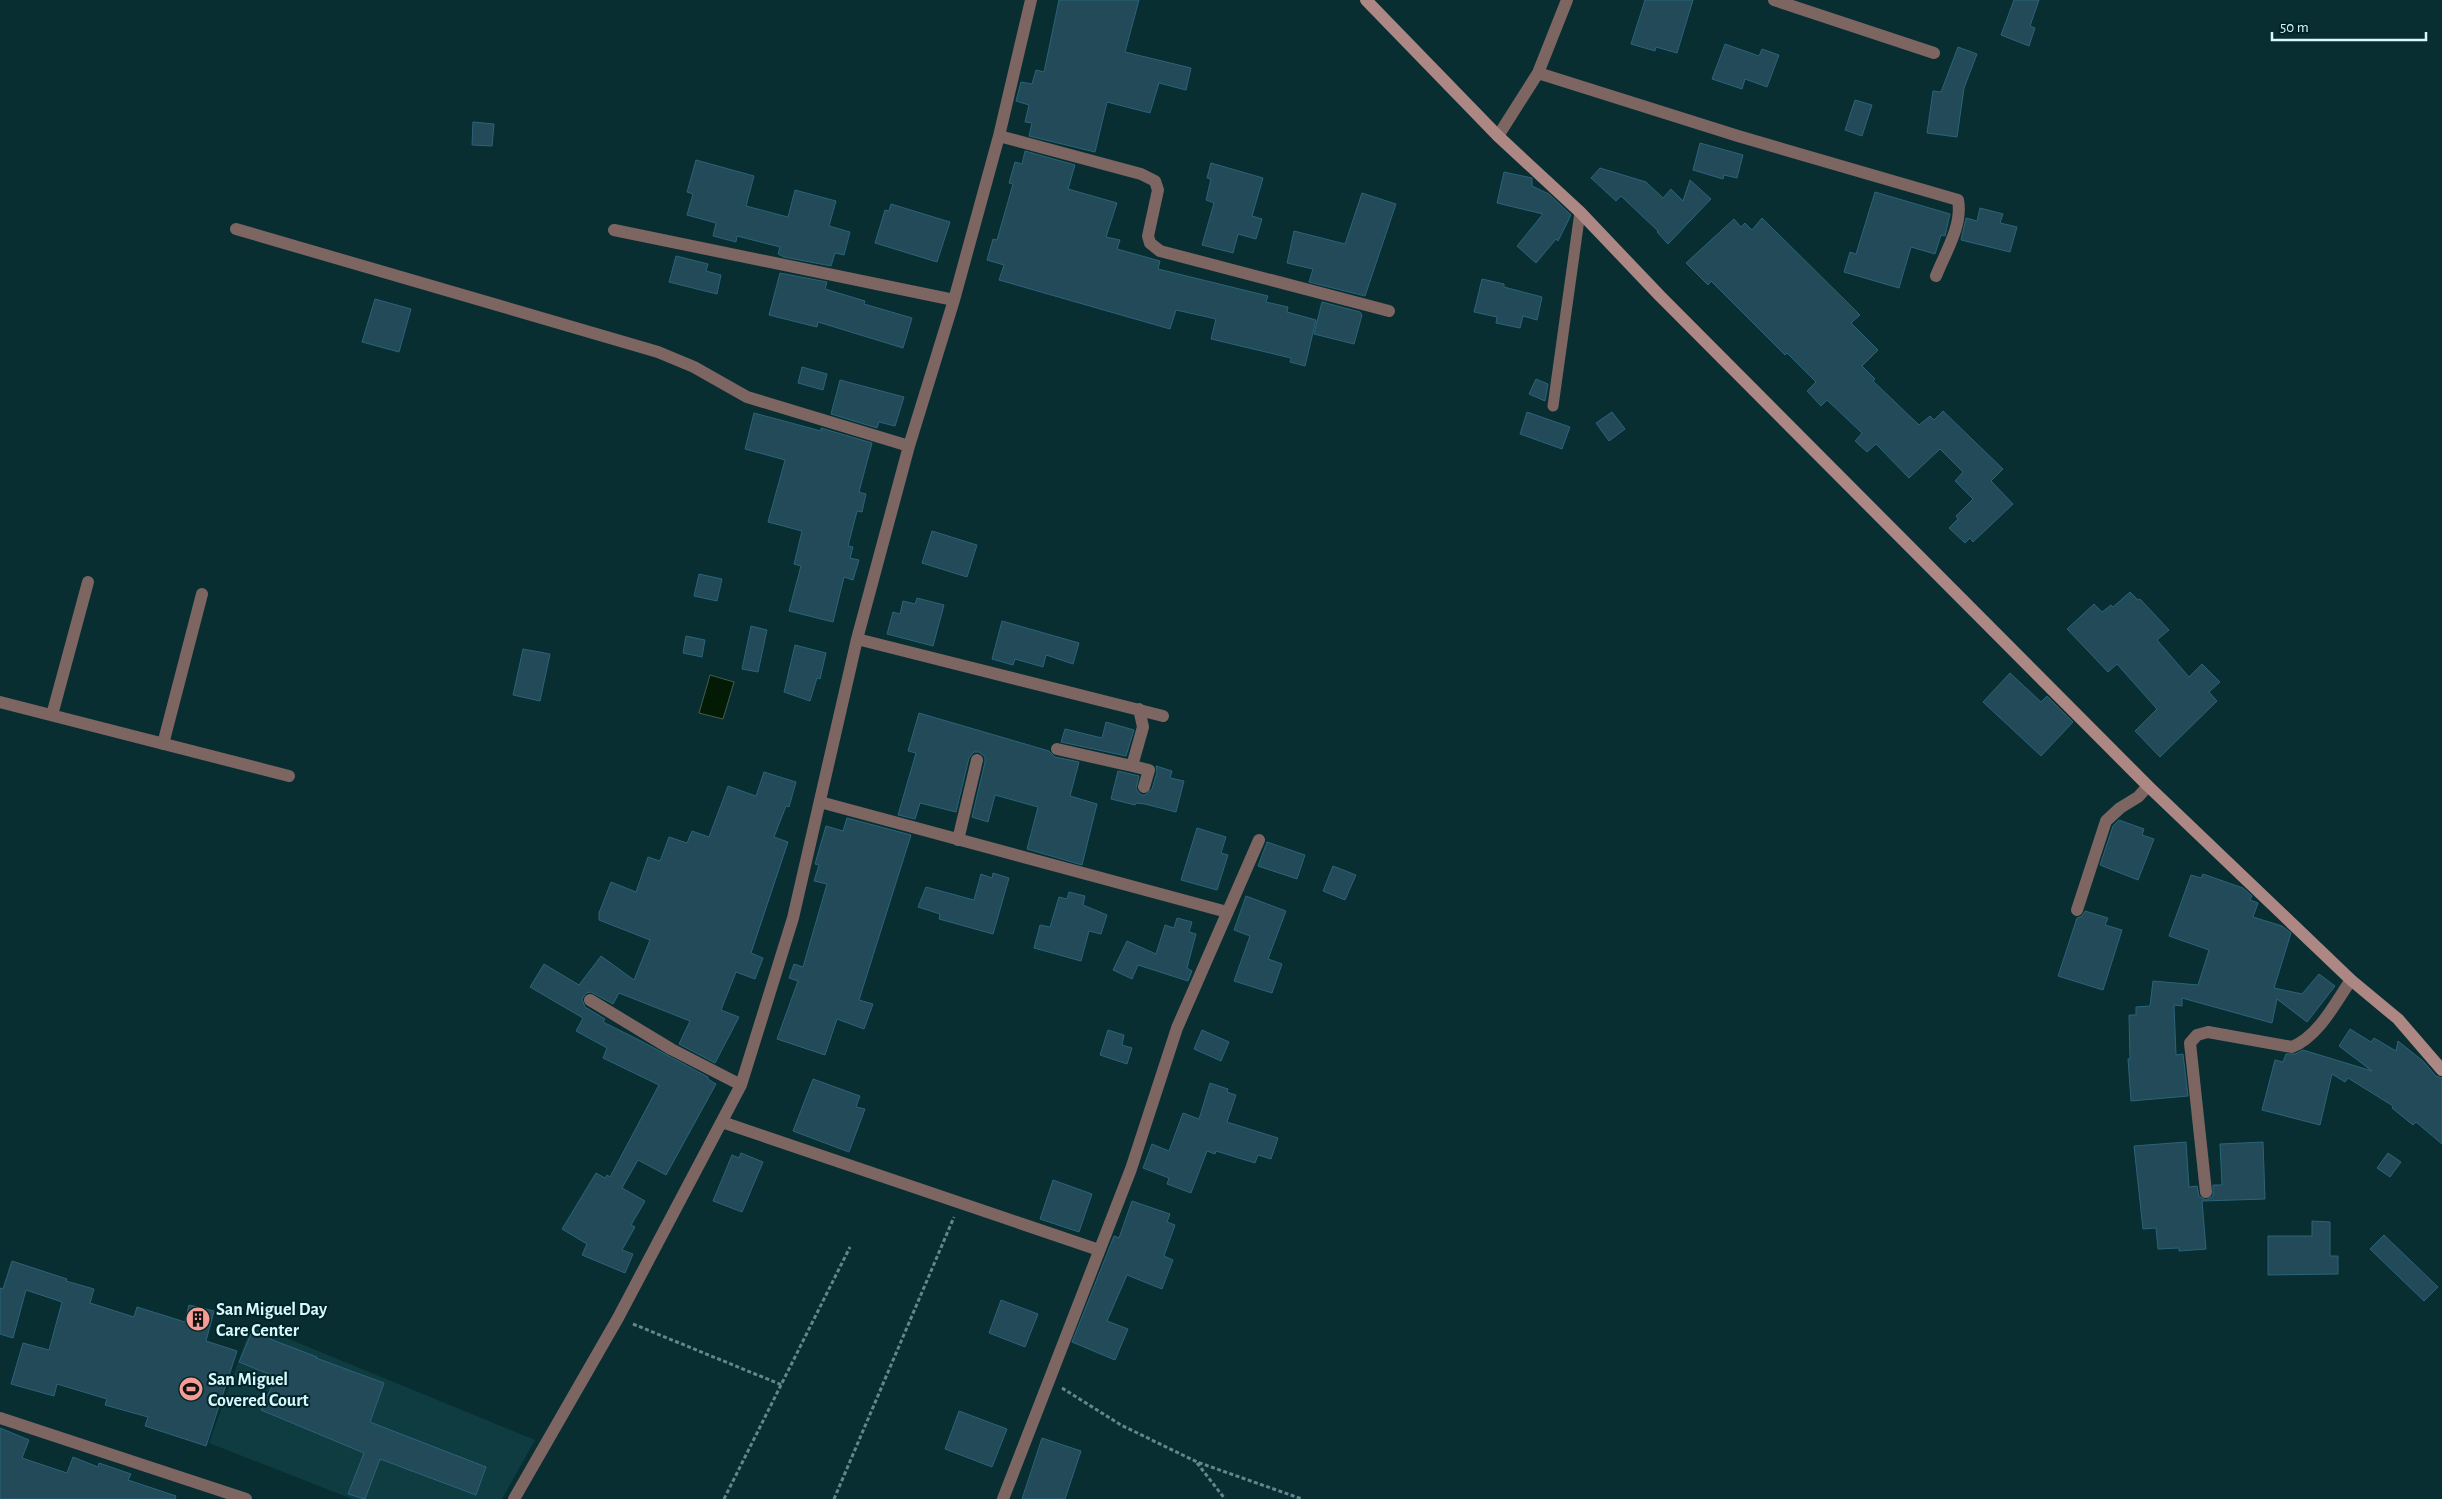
<svg xmlns="http://www.w3.org/2000/svg" width="2442" height="1499" viewBox="0 0 2442 1499" font-family="'Alegreya Sans',sans-serif">
  <style>
    .built { fill: #0e3c41 }
    .water { fill: #031a05; stroke: #435d4f }
    .building { fill: #234a59; stroke: #2a647a }
    .lines { fill: none; stroke-linecap: round; stroke-linejoin: round }
    .path { stroke: #63878b; stroke-width: 3; stroke-dasharray: 4 2.5; stroke-linecap: butt }
    .service { stroke: #7d6562; stroke-width: 11 }
    .minor { stroke: #7d6562; stroke-width: 12 }
    .secondary { stroke: #ad8783; stroke-width: 12 }
    .labels { text-anchor: middle; stroke-width: 4; stroke-linejoin: round; paint-order: stroke }
    .poi-label { font-size: 18px; font-weight: bold; fill: #d7f8fc; stroke: #002428; text-anchor: start }
  </style>
  <rect width="100%" height="100%" fill="#082e32"/>
  <path class="built" d="M252,1324l283,116 -33,59h-150l-143,-56z"/>
  <path class="water" d="M710,675l24,7 -11,37 -24,-6z"/>
  <path class="building" d="M1059,0h80l-14,52 66,16 -5,22 -27,-7 -9,30 -43,-11 -12,50 -66,-16 3,-13 -7,-1 4,-17 -13,-4 5,-19 11,2 4,-14 8,2z
    M1645,0h48l-16,53 -21,-6 -1,4 -24,-7z
    M2014,0h25l-9,26 5,2 -6,18 -28,-11z
    M1725,44l34,12 3,-7 17,6 -12,32 -22,-8 -3,10 -30,-10z
    M1958,47l19,7 -13,34 -7,49 -30,-4 6,-42 8,1z
    M1855,100l17,5 -10,31 -17,-6z
    M473,122l21,2 -2,22 -20,-1z
    M1700,143l43,12 -6,23 -13,-3 -1,4 -30,-9z
    M1025,151l50,14 -7,24 49,14 -11,34 14,3 -3,9 43,12 -2,8 110,27 -2,6 22,5 -1,5 29,8 -11,46 -15,-4 1,-4 -80,-19 5,-20 -40,-9 -6,19 -171,-49 5,-15 -17,-5 6,-21 4,1 16,-56 -4,-1 6,-21 7,2z
    M696,160l58,16 -8,30 42,11 7,-27 41,11 -7,25 21,6 -6,23 -9,-2 -4,13 -47,-9 -6,-3 2,-7 -43,-11 -1,6 -23,-6 3,-13 -29,-8 6,-21 -6,-2z
    M1211,163l52,15 -11,38 10,3 -6,20 -18,-5 -5,19 -31,-8 12,-42 -8,-3 5,-21 -4,-1z
    M1600,168l46,14 17,16 8,-9 12,12 7,-21 21,19 -43,45 -11,-12 1,-1 -37,-35 -5,5 -25,-23z
    M1504,172l28,6v8l17,8 22,21 -13,26 -2,-2 -20,24 -19,-17 26,-32 -46,-11z
    M1875,192l75,22 -5,22 -4,-1 -6,19 -24,-7 -12,41 -55,-16 6,-20 6,2z
    M1362,193l34,11 -31,92 -56,-14 4,-13 -26,-6 7,-32 51,13z
    M891,204l59,18 -13,40 -62,-19 10,-33 4,1z
    M1980,208l23,6 -3,9 17,4 -7,25 -49,-12 5,-22 11,3z
    M1762,218l98,97 -9,8 27,27 -16,16 13,13 -2,2 46,44 11,-9 4,4 9,-9 60,58 -12,12 22,23 -40,38 -3,-4 -5,5 -16,-15 9,-9 -2,-3 17,-17 -18,-18 8,-9 -23,-23 -31,29 -33,-34 -9,8 -12,-11 7,-8 -35,-33 -6,6 -14,-15 9,-9 -29,-29 -2,2 -74,-74 -3,4 -22,-22 48,-44 7,8 4,-4 7,7z
    M676,256l32,8 -2,7 15,4 -4,19 -48,-12z
    M780,273l47,9 -2,7 40,12 -1,3 48,14 -9,30 -85,-26 -1,5 -48,-12z
    M1482,279l22,5v3l38,10 -5,23 -14,-4 -3,12 -24,-5 1,-6 -23,-5z
    M375,299l36,10 -12,43 -37,-10z
    M1322,302l38,10 2,3 -8,29 -40,-10z
    M802,367l25,7 -4,16 -25,-7z
    M1536,379l12,5 -3,17 -16,-7z
    M840,380l64,17 -9,29 -16,-4 -2,6 -46,-14z
    M1527,412l43,15 -8,22 -42,-15z
    M1612,412l13,17 -16,12 -13,-18z
    M754,413l67,18v-3l51,15 -13,49 7,2 -4,18 -5,-1 -9,35 5,1 -3,11 9,2 -6,20 -9,-3 -11,45 -44,-11 12,-45 -7,-2 8,-33 -34,-9 17,-62 -40,-11z
    M932,531l45,14 -10,32 -45,-14z
    M699,574l23,5 -5,22 -23,-5z
    M2130,592l8,8 2,-1 29,31 -12,10 32,37 13,-13 18,18 -11,10 8,9 -57,56 -25,-26 22,-22 -40,-45 -9,8 -41,-43 27,-25 8,8 9,-7 2,2z
    M917,598l27,7 -11,41 -46,-12 6,-22 7,2 3,-13 12,3z
    M1002,621l77,22 -6,21 -27,-9 -3,12 -28,-8 -2,6 -21,-6z
    M751,626l16,4 -9,42 -16,-3z
    M686,636l19,4 -3,17 -19,-4z
    M795,645l31,8 -6,26 -3,-1 -7,23 -26,-9z
    M523,649l27,5 -10,47 -27,-6z
    M2010,673l31,29 6,-6 26,26 -32,34 -58,-54z
    M919,713l130,38 6,6 24,5 -9,34 27,8 -15,61 -55,-16 11,-42 -43,-12 -7,27 -16,-5 13,-55v-5l-6,-5h-5l-5,6 -13,54 -36,-9 -5,16 -17,-4 18,-62 -8,-2z
    M1106,722l28,8 -8,26 -65,-14 4,-13 37,9z
    M1156,766l16,5 -2,7 14,3 -8,31 -31,-8 -9,-1 -1,2 -24,-6 7,-28 21,5 -3,13 5,6h4l7,-6 5,-17z
    M764,772l32,10 -7,25 -3,-1 -12,31 14,5 -37,111 12,5 -8,21 -19,-7 -15,38 18,7 -24,46 -36,-19 11,-23 -71,-28 -6,11 -22,-12 -5,1 -4,6 3,8 20,12 -2,3 38,19 67,36v2l8,5 -50,91 -28,-15 -16,28 23,13 -14,24 4,2 -13,23 11,4 -8,19 -43,-18 5,-11 -25,-15 34,-56 9,5 2,-3 3,2 49,-92 -56,-27 4,-10 -31,-17 7,-13 -53,-31 14,-23 35,21 22,-29 33,24 16,-40 -51,-20v-7l12,-31 25,10 12,-35 12,4 9,-24 18,6 5,-12 17,6 19,-51 28,10z
    M847,818l64,17 -52,165 14,4 -9,25 -27,-10 -12,36 -48,-16 21,-58 -9,-3 5,-14 9,3 24,-83 -13,-3 5,-16 -4,-1 11,-38 17,5z
    M2119,820l25,9 -2,6 12,4 -16,41 -38,-15 13,-39z
    M1197,828l29,9 -5,16 7,2 -11,35 -36,-10z
    M1267,842l38,13 -8,24 -39,-13z
    M1333,866l23,9 -11,25 -22,-9z
    M993,873l16,5 -16,56 -54,-15 1,-5 -22,-7 8,-20 48,13 7,-26 11,4z
    M2203,874l40,14 9,8 -2,4 8,3 -5,14 29,9 9,7 -17,55 28,6 17,-20 16,12 -28,36 -30,-23 -5,24 -90,-25v8l-8,-1 2,50 7,-1 5,42 -57,5 -3,-42h2l-1,-44h7v-8l14,-1 3,-25 45,4 11,-35 -40,-14 22,-61 10,3z
    M1069,892l16,4 -2,9 24,10 -6,19 -12,-3 -8,30 -47,-13 6,-23 10,2 9,-30 8,2z
    M1246,896l40,15 -18,48 14,5 -10,29 -38,-12 16,-45 -16,-6z
    M2085,911l23,7 -3,7 17,5 -19,60 -45,-14 19,-58 5,-2z
    M1177,918l15,4 -3,10 7,2 -9,34 5,3 -4,10 -50,-16 -6,14 -19,-9 14,-29 29,13 9,-29 9,3z
    M2350,1029l21,13 3,-4 22,13 2,-10 25,20 13,15 6,2v66l-26,-22 -3,3 -21,-17 1,-2 -45,-28 -3,4 -13,-8 -12,51 -58,-15 13,-50 8,2 3,-8h9l8,-4 69,21 -33,-25z
    M1108,1030l16,5 -2,10 10,3 -5,16 -27,-9z
    M1202,1030l27,12 -8,19 -27,-12z
    M813,1079l47,17 -4,11 9,2 -16,43 -56,-21z
    M1210,1083l18,6 -1,3 9,3 -9,27 51,16 -7,21 -13,-4 -3,8 -39,-12 -1,3 -8,-3 -16,42 -24,-9 2,-6 -26,-10 9,-24 17,7 14,-38 16,6z
    M2186,1142l3,45 8,-1 2,10 7,4 7,-4v-11h9l-2,-41 43,-2 2,57 -63,2 4,48 -27,2v-3l-21,1 -2,-21 -13,1 -9,-83z
    M741,1153l22,9 -21,50 -29,-11 19,-46 7,3z
    M2388,1153l13,9 -11,15 -13,-9z
    M1053,1180l39,14 -13,38 -39,-13z
    M1132,1201l38,13 -3,8 8,3 -11,31 9,4 -11,29 -35,-14 -20,46 21,8 -13,31 -43,-18 42,-106 5,2z
    M2312,1221l18,1v34h8v18l-70,1v-39h44z
    M2384,1235l54,52 -14,14 -54,-52z
    M12,1261l55,18 -1,2 28,8 -4,14 44,14 3,-10 48,15 4,-17 25,6 -8,30 31,10 -31,95 -61,-20 3,-9 -43,-12 2,-6 -50,-15 -3,12 -43,-12 12,-41 26,7 13,-48 -36,-12 -13,48 -13,-4v-46l3,1z
    M1001,1300l37,14 -13,33 -36,-14z
    M253,1329l18,8 -1,2 47,18 -1,1 68,25 -14,39 116,45 -10,28 -96,-36 -15,40 -17,-5 16,-41 -103,-43 15,-33 -37,-15z
    M959,1411l48,18 -15,38 -47,-18z
    M0,1428l29,12 -7,18 45,15 6,-16 25,10 1,-4 32,11 -3,6 48,16 -1,3h-175z
    M1042,1438l39,13 -16,48h-43z"/>
  <g class="lines">
    <path class="path" d="M633,1324l149,61
      M1062,1388l59,37 76,37 105,37
      M1197,1463l28,36
      M724,1499l126,-252
      M834,1499l120,-282"/>
    <path class="service" d="M1553,406l27,-194"/>
    <path class="minor" d="M1774,0l160,53
      M1538,73l200,63 220,64c5,25 -13,53 -22,76
      M999,136l142,38 14,7 3,9 -10,46 2,7 10,8 229,60
      M1498,136l40,-63 29,-73
      M236,229l422,123 36,15 53,30 162,49
      M614,230l340,70
      M857,639l306,77
      M0,702l289,74
      M1139,709l4,18 -11,39 17,4 -5,17
      M52,715l36,-133
      M163,744l39,-150
      M1057,749l75,17
      M820,802l407,110
      M958,840l19,-80
      M2077,910l29,-89 14,-13 18,-11 10,-11
      M590,1000l81,49 70,36
      M722,1122l377,128
      M2206,1192l-16,-149 7,-8 11,-3 84,15c27,-11 43,-44 59,-67
      M0,1418l246,81
      M514,1499l104,-181 123,-233 52,-167 64,-279 52,-193 45,-146 45,-164 32,-136
      M1003,1499l128,-330 46,-141 82,-188"/>
    <path class="secondary" d="M1366,0l132,136 82,76 80,84 488,490 203,194 47,39 44,51"/>
  </g>
  <defs>
    <symbol id="building-disc" viewBox="-11 -11 22 22"><circle r="9.5" fill="#f59c94" stroke="#002428"/><path d="M-4-6H4V6H1V3H-1V6H-4ZM-2.5-4.3h1.7v1.8h-1.7ZM.8-4.3h1.7v1.8H.8ZM-2.5-1h1.7V.8h-1.7ZM.8-1h1.7V.8H.8Z" fill="#111"/></symbol>
    <symbol id="stadium-disc" viewBox="-11 -11 22 22"><circle r="9.5" fill="#f59c94" stroke="#002428"/><path d="M0-5a6.5 5 0 1 0 0 10a6.5 5 0 1 0 0-10ZM-3.5-1.8h7v3.6h-7Z" fill="#111"/></symbol>
  </defs>
  <g fill-rule="evenodd">
    <use href="#building-disc" x="184" y="1305" width="28" height="28"/>
    <use href="#stadium-disc" x="177" y="1375" width="28" height="28"/>
  </g>
  <g class="labels">
    <g class="poi-label">
      <text x="216" y="1315">San Miguel Day<tspan x="216" dy="21">Care Center</tspan></text>
      <text x="208" y="1385">San Miguel<tspan x="208" dy="21">Covered Court</tspan></text>
    </g>
  </g>
  <path d="M2272 32v8h154v-8" fill="none" stroke="#d7f8fc" stroke-width="2.5"/>
  <text x="2280" y="32" font-size="15" fill="#d7f8fc" stroke="#002428" stroke-width="4" paint-order="stroke">50 m</text>
</svg>
